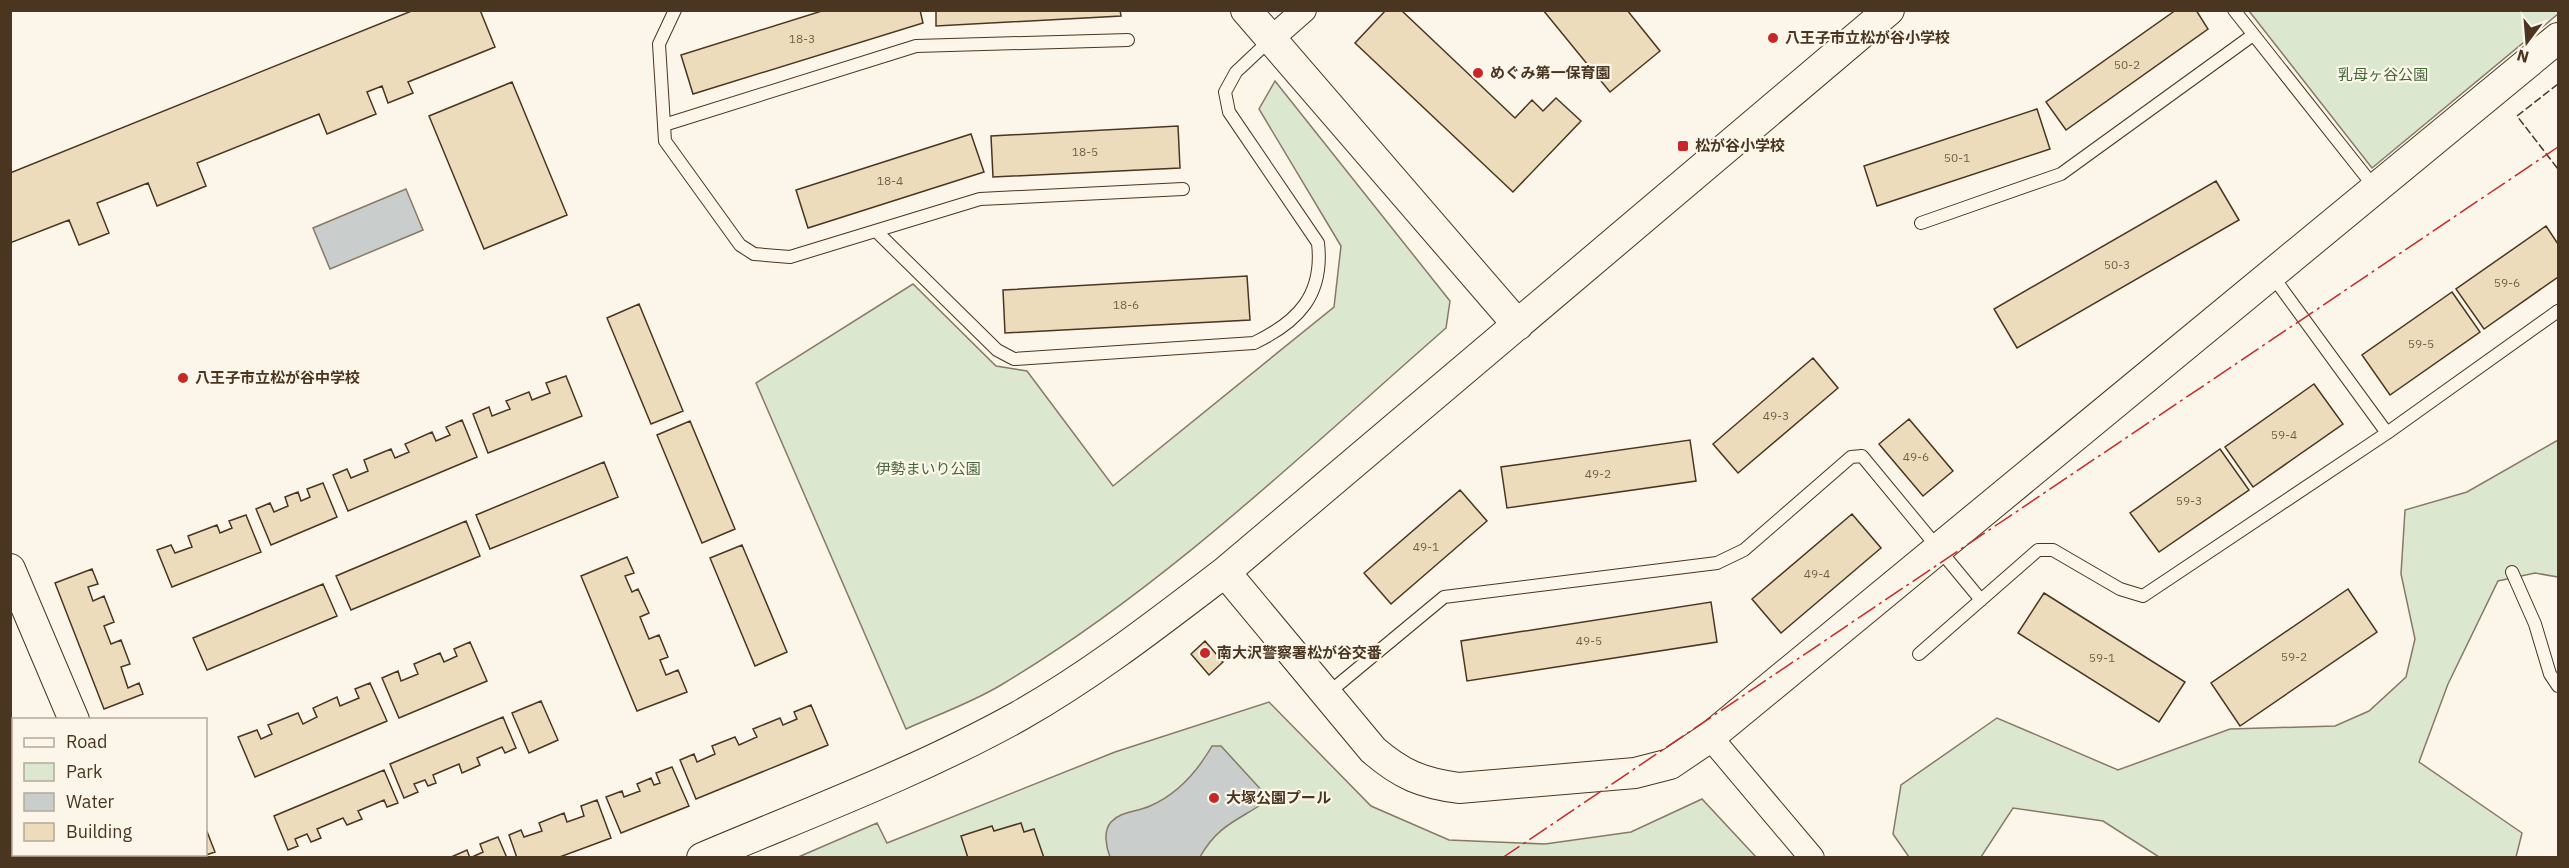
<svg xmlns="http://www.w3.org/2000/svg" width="2569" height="868" viewBox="0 0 2569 868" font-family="'IBM Plex Sans','Noto Sans JP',sans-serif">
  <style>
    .green { fill: #dce7d0; stroke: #887966; stroke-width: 1.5 }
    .water { fill: #c9cecd; stroke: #887966; stroke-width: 1.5 }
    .building { fill: #ecdcbc; stroke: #4a3520; stroke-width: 1.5 }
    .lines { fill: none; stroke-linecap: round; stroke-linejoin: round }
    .service-casing { stroke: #4a3520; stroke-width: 14 }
    .minor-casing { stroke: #4a3520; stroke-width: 26 }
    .tertiary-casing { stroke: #4a3520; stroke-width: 32 }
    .service { stroke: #fbf6e9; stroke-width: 12 }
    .minor { stroke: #fbf6e9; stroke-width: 24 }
    .tertiary { stroke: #fbf6e9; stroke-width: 30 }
    .fence { stroke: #4a3520; stroke-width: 1.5; stroke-dasharray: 8 3; stroke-linecap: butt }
    .power { stroke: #c62828; stroke-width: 1.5; stroke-dasharray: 21 4.5 3 4.5; stroke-linecap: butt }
    .poi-dot { fill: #c62828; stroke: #fbf6e9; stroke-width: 2 }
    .labels { text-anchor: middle; stroke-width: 4.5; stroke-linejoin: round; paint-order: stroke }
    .number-label { font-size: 12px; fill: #725f47 }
    .poi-label { font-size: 15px; font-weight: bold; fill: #4a3520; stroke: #fbf6e9; text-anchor: start }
    .park-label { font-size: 15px; fill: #436837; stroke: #fbf6e9 }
  </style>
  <rect width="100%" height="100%" fill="#fbf6e9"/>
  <path class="green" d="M2558,10v4l-186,154 -123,-157z
    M1275,81l175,220 -4,27c-143,125 -282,260 -445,357 -30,18 -64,30 -95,44l-150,-346 157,-99 83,82 31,5 86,115 221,-179 7,-61 -82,-137z
    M2558,440v137l-23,-4 -37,8 -50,103 -29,78 103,71 -6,24h-357l-56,-36 -90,-13 -32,49h-72l-16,-23 8,-49 96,-67 121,52 112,-41 105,-3 34,-15 37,-34 9,-38 -14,-65 4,-64 62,-18z
    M1269,702l102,104 78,34 96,4 86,-12 71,-33 54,58 -960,1 81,-35 10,20 228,-91z"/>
  <path class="water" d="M406,189l17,41 -93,39 -17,-41z
    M1212,746h9l44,48v8c-28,19 -47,23 -65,55h-90c-4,-10 -7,-26 1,-35 10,-11 26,-10 39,-16 28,-12 47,-34 62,-60z"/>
  <path class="building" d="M414,10h66l15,37 -87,35 5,11 -25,10 -6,-17 -15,6 9,22 -49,20 -8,-20 -122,49 9,23 -49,20 -9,-23 -51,20 12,30 -30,12 -10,-25 -59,23v-70z
    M825,10h95l3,13 -230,71 -12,-39z
    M936,10h184l1,6 -185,10z
    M1386,10h15l114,108 17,-18 11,11 13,-13 25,23 -68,71 -158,-149z
    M1543,10h84l33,41 -50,41z
    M2176,10h20l12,19 -142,101 -20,-28z
    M512,82l55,133 -83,34 -55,-133z
    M2037,109l13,40 -173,57 -13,-40z
    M1178,126l2,42 -187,9 -2,-41z
    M971,134l13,38 -176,56 -12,-38z
    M2216,181l23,39 -222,128 -23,-39z
    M2546,226l12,18v33l-74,52 -28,-40z
    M1247,276l3,44 -245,13 -2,-43z
    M2452,292l28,40 -90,63 -28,-40z
    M639,304l44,107 -32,13 -44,-106z
    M1813,358l25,30 -100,85 -25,-29z
    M566,376l16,40 -94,37 -15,-39 16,-7 3,9 18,-7 -4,-8 23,-9 3,8 18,-7 -4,-10z
    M2314,384l29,40 -90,63 -28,-40z
    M1909,419l44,52 -30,25 -44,-52z
    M462,420l15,37 -129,54 -15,-36 14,-6 4,9 17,-7 -4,-11 27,-11 4,9 14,-6 -4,-8 27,-12 4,9 14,-6 -4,-8z
    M690,421l45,108 -33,14 -45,-108z
    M1690,440l6,41 -189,27 -6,-41z
    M2220,449l29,41 -90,62 -29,-39z
    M604,462l14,35 -128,52 -14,-34z
    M323,483l14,34 -66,28 -15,-36 14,-6 4,9 14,-6 -3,-9 13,-5 3,9 9,-4 -3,-8z
    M1460,490l27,31 -96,83 -27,-31z
    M1852,514l29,34 -100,85 -29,-34z
    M246,515l15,37 -89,35 -15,-37 14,-5 4,8 17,-6 -4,-11 29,-11 3,8 12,-5 -3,-7z
    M466,521l14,35 -129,54 -15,-34z
    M742,545l45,107 -32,14 -45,-108z
    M627,557l7,16 -9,3 7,16 6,-3 11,24 -9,4 9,22 10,-4 9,22 -8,3 6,15 12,-5 9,22 -50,19 -56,-135z
    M92,569l6,15 -10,3 5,14 11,-5 10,26 -10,4 7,18 10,-4 9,24 -9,3 7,21 11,-5 4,11 -39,15 -49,-126z
    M323,584l14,32 -130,54 -14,-32z
    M2348,589l29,43 -137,94 -29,-43z
    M2044,593l141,89 -26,40 -141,-89z
    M1711,602l6,40 -250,39 -6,-40z
    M1205,641l18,21 -14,13 -18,-21z
    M470,642l17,39 -88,37 -17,-40 16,-7 3,10 17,-7 -4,-10 26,-11 4,9 13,-6 -3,-7z
    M370,683l17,38 -132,56 -17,-40 19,-7 4,9 11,-5 -4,-9 30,-12 5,11 14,-7 -4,-9 24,-11 3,9 19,-8 -4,-9z
    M541,701l17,39 -29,13 -17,-40z
    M811,705l17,40 -132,54 -16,-39 14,-6 3,8 18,-8 -3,-8 23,-9 4,8 18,-8 -4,-8 27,-11 3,7 14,-6 -3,-7z
    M503,717l13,31 -11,5 -3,-6 -25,11 3,7 -18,8 -3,-9 -26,11 3,8 -8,3 -3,-6 -11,4 4,8 -14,6 -14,-34z
    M672,767l17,39 -68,27 -15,-36 16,-6 2,6 16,-6 -3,-7 14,-6 3,7 6,-2 -4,-10z
    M384,770l14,33 -11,4 -3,-7 -26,11 4,8 -15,6 -4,-7 -26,11 4,9 -10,4 -4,-8 -12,5 3,7 -10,4 -14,-34z
    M597,800l14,38 -54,20h-40l-8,-23 12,-5 3,7 18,-6 -3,-8 25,-10 3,9 17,-6 -3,-10z
    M1021,823l3,9 10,-3 10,29h-76l-7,-22 31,-10 2,5z
    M206,829l9,23 -9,3 1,3h-37l-1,-4h37z
    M498,837l9,21h-37l13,-6 -3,-8z
    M467,850l3,8h-21z"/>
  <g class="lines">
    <defs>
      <path id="service" d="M675,10l-16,34 6,97 75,104 14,9 36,3 190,-58 203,-10
        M2234,10l141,178
        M664,125l252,-79 212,-6
        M1921,223l140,-49 192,-139
        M877,232l120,118 17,9 240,-16c44,-21 70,-48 64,-100l-89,-131 -4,-20 11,-20 35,-33
        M2271,274l116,159
        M2512,572l23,52 15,50 8,12
        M1919,654l119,-104h15l67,39 23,7 244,-163 171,-122
        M1327,694l117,-97 273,-34 27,-13 107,-93 11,-1 119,144"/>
      <path id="minor" d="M1271,39l33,-29
        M1710,737l102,121"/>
      <path id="tertiary" d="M1246,10l272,315
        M10,569l64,151
        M1225,572l148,178c29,25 49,33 86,38l176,-15 35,-9 40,-27 848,-699
        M132,854l1,4
        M702,858c106,-45 216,-86 317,-142 74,-42 139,-93 206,-144l664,-562"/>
    </defs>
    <use href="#service" class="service-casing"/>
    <use href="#minor" class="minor-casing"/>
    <use href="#tertiary" class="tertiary-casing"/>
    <use href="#service" class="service"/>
    <use href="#minor" class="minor"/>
    <use href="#tertiary" class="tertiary"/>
    <path class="fence" d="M2558,84l-41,32 41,53"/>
    <path class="power" d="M1502,858l1056,-711"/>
  </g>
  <g class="poi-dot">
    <circle cx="1773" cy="38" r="6"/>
    <circle cx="1478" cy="73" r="6"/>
    <rect x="1677" y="140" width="12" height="12" rx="3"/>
    <circle cx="183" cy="378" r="6"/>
    <circle cx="1205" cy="653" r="6"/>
    <circle cx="1214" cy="798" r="6"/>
  </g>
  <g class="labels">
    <g class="number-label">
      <text x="802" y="43">18-3</text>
      <text x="2127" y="69">50-2</text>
      <text x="1085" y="156">18-5</text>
      <text x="1957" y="162">50-1</text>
      <text x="890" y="185">18-4</text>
      <text x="2117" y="269">50-3</text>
      <text x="2507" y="287">59-6</text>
      <text x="1126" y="309">18-6</text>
      <text x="2421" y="348">59-5</text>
      <text x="1776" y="420">49-3</text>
      <text x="2284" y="439">59-4</text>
      <text x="1916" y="461">49-6</text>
      <text x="1598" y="478">49-2</text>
      <text x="2189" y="505">59-3</text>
      <text x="1426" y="551">49-1</text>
      <text x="1817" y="578">49-4</text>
      <text x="1589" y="645">49-5</text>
      <text x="2294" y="661">59-2</text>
      <text x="2102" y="662">59-1</text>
    </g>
    <g class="poi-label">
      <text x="1785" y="43">八王子市立松が谷小学校</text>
      <text x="1490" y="78">めぐみ第一保育園</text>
      <text x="1695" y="151">松が谷小学校</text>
      <text x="195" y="383">八王子市立松が谷中学校</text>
      <text x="1217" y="658">南大沢警察署松が谷交番</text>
      <text x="1226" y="803">大塚公園プール</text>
    </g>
    <g class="park-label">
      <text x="2383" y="80">乳母ヶ谷公園</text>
      <text x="928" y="474">伊勢まいり公園</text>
    </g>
  </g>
  <rect width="2569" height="868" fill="none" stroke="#4a3520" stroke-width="24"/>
  <rect x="12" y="718" width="195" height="138" fill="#fbf6e9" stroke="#b4a999" stroke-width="1.5"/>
  <rect x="24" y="738" width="30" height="9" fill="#fbf6e9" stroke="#b4a999" stroke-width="1.5"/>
  <text x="66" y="748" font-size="18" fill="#4a3520">Road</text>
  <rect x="24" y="763" width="30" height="18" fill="#dce7d0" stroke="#b4a999" stroke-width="1.5"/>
  <text x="66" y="778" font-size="18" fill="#4a3520">Park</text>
  <rect x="24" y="793" width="30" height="18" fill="#c9cecd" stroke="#b4a999" stroke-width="1.5"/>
  <text x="66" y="808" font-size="18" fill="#4a3520">Water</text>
  <rect x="24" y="823" width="30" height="18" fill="#ecdcbc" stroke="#b4a999" stroke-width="1.5"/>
  <text x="66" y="838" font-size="18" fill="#4a3520">Building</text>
  <g transform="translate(2527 42) rotate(196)" stroke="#fbf6e9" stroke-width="4.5" paint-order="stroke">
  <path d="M0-4.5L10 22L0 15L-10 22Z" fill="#4a3520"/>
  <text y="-9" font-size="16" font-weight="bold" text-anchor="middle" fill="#4a3520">N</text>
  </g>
</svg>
